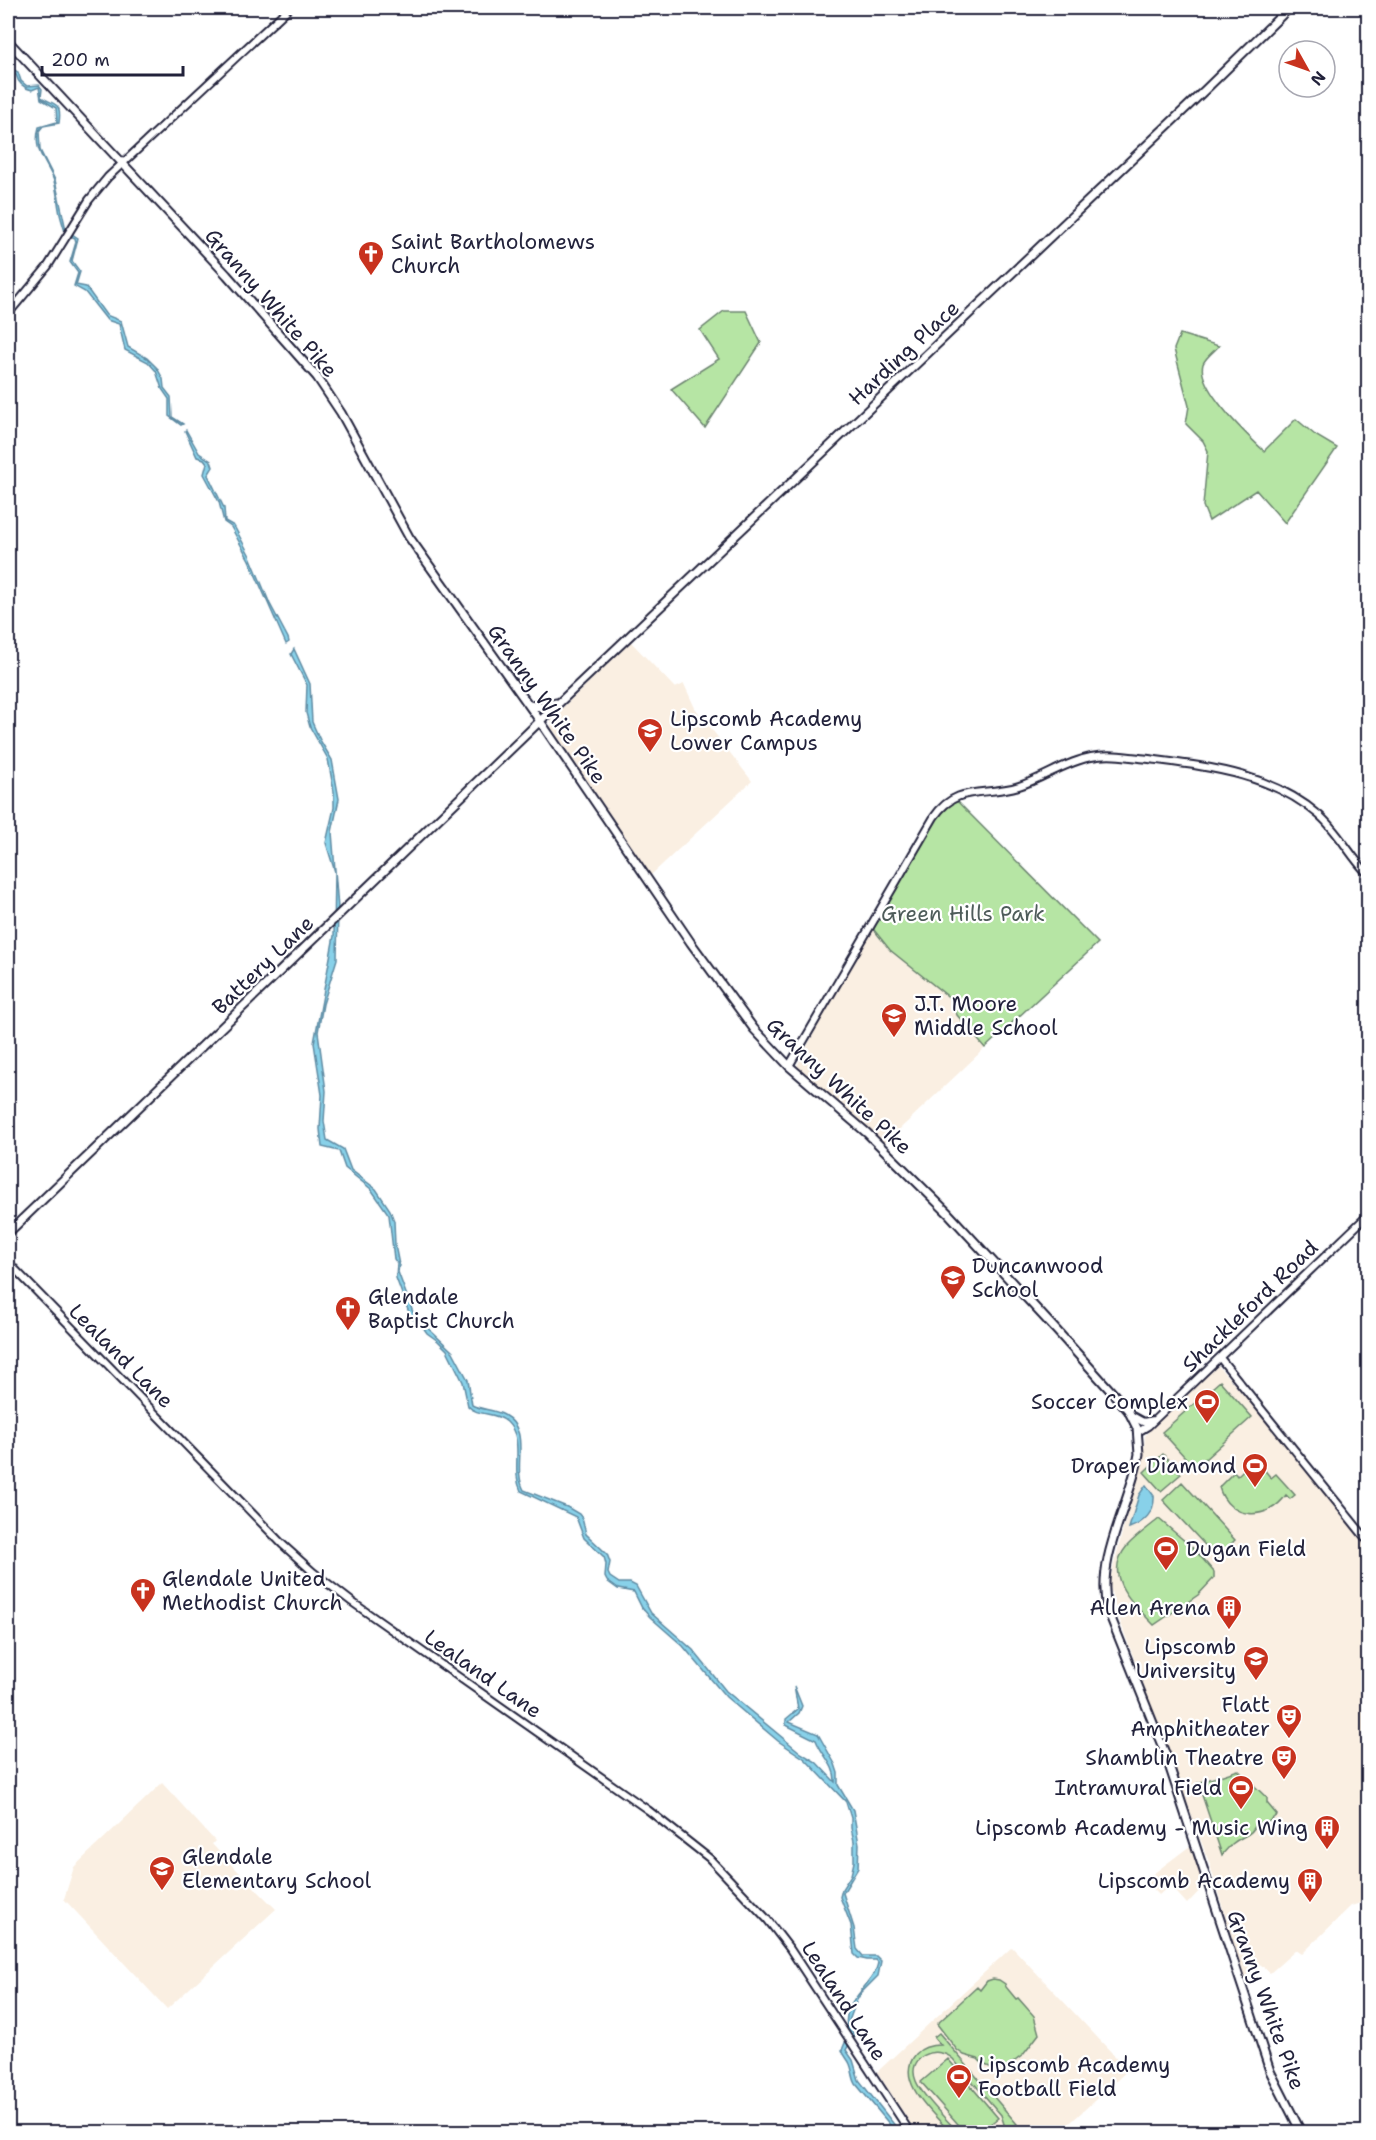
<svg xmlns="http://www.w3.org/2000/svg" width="1376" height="2140" viewBox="0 0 1376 2140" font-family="'Shantell Sans',sans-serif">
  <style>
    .built { fill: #faefe2 }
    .green { fill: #b6e5a4; stroke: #6c8470; stroke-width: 1.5 }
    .water { fill: #88d1e9; stroke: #5f8ba3; stroke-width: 1.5 }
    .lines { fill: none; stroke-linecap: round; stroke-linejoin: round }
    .tertiary-casing { stroke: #22223b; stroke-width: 10 }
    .secondary-casing { stroke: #22223b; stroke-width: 11 }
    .tertiary { stroke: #fff; stroke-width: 6 }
    .secondary { stroke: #fff; stroke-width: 7 }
    .labels { text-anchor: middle; stroke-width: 4.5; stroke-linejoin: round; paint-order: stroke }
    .poi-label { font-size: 21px; fill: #22223b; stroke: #fff; text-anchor: start }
    .street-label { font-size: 21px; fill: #22223b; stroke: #fff }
    .park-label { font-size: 21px; fill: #4e5c5a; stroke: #fff }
  </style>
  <rect width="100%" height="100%" fill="#fff"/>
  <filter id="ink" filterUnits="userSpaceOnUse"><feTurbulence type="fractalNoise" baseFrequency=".0167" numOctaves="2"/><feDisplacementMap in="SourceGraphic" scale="12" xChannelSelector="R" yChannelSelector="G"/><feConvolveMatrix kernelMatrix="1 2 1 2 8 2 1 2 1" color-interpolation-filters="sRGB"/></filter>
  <g filter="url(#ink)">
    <path class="built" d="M631,642l44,46 9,-4 11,24 57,73 -101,94 -100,-148v-7l5,-6z
      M870,925l20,25 61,49 6,16 28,33 -101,96 -87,-78z
      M1218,1366l51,57 99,122v358l-1,-2 -16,5 -49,48 -6,-4 -26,23 -10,-9 -16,15 -34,-114 -94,-255 -7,-27 35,-133 1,-14 11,-14z
      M162,1783l53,58 -3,3 11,12 53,53 -109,100 -103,-110 10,-32z
      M1190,1846l15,39 -18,19 -17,-19 -11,10 -14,-15z
      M1012,1947l116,123 -68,62h-144l-39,-60z"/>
    <path class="green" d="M724,311h22l15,32 -56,85 -34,-39 48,-30 -19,-29z
      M1180,334l39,12c-5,5 -14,12 -16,18 -7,23 45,72 61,87l32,-32 19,16 22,13 -52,75 -29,-33 -47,31 -6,-15 5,-55 -5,-10 -17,-17 3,-18 -15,-57z
      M953,797l145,146 -113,105 -28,-33 -6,-16 -61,-49 -20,-25 64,-108z
      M1220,1381l32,36 -57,51 -33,-36z
      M1163,1454l18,20 -20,17 -17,-19z
      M1252,1462h6l13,16 5,-4 19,21 -5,4 -4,-4c-18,27 -58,25 -67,-8l15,-15 3,4z
      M1182,1482l53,58 -18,18 -54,-58z
      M1159,1519l35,30 20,23v6l-16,17 -44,30c-20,-21 -53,-48 -27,-79 9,-10 22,-19 32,-27z
      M1238,1770l29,28v5l10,12 -13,10 -7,-3c-5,15 -15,13 -25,22 -3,3 -7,7 -10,11l-24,-72z
      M993,1979l6,1 6,4 1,3 10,12 2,-1 16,18 5,18 -16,21 -16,12 -15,1 -9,-4 -5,-5 -14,-4 -7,-5 -20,-26 40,-37 3,3 7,-9z
      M939,2033l78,91 -4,4 -3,-2v6h-7l1,-8 -3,-9 -48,-56c-18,-16 -47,-1 -37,22 6,15 31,39 42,51h-8c-16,-18 -57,-52 -34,-78 6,-7 15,-9 25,-9l-7,-8z
      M948,2059l50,59 -18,14h-15l-44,-50z"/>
    <path class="water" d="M8,67l10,5 3,9 6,5 12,-1 3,4 -1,8c14,9 21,4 18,26l-16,3 -4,5 1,19 15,30 11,50 -1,2c-2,-8 -5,-15 -6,-23 -2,-10 -2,-23 -7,-33 -9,-19 -19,-27 -13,-49l18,-5 -1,-14 -15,-9 -2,-12 -7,3c-9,-2 -14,-8 -16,-15l-8,-4z
      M72,234l6,4 -6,23 8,11 -4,13 10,2 20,28 15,6 7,26 19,11 10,10 6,11 1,9 7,9 1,20 11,7 -2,1 -12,-9v-17l-7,-10 -6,-18 -8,-9 -23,-12 -6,-26 -12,-4 -22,-28 -11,-6 4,-13 -8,-11 6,-20 -1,-4 -5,-2z
      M186,430l13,23 12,8 2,6 -5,8 16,33 1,13 9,5 16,30 20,48 18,34 1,4 -3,2 -37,-84 -18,-33 -7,-5 -5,-20 -15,-28 3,-11 -3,-4 -7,-2 -12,-26z
      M294,649l16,35 2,38 8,18 12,20 7,39 -7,33 6,76 -1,51 -14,45 -5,28 8,59 -2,30 3,19 16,9 8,21 25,19 14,21 4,11 1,24 4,20 -1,7 16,43 39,37 15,28 4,25c9,5 22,4 32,10 29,16 7,51 20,75l43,17 12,7 3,4 4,16 21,20 3,8 -2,11 2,4 9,6h11l6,3 15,27 42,37 33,41 75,62 15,9 19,20c1,-16 -14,-28 -19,-42l-30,-15v-6l12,-10 -4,-23 8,20 -3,7 -10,9 29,12 17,30 3,9v12l15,25 6,34 -1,24 -15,25 11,35 3,21 6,7h13l5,5 -3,15 -17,17 -5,9 -7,19 5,15 -8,14 7,10 6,20 41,52h-4l-40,-48c-4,-7 -3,-13 -6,-20 -2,-5 -6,-8 -8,-14l7,-17c-13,-30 26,-47 29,-71l-2,-2h-9l-9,-2 -4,-4 -3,-29 -11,-28 2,-8 9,-14 3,-13v-21l-3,-13v-10l-5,-16 -41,-43 -27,-18 -52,-44 -43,-51 -33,-29 -8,-9 -8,-16 -16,-3 -11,-8 -2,-4 1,-13 -2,-7 -20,-19 -8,-21 -55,-26c-11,-22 5,-51 -14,-69 -12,-11 -29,-5 -39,-16l-5,-24 -16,-32 -9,-9 -11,-8 -7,-10 -9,-5 -15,-40 1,-15 -3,-4 -5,-44 -18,-26 -26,-21 -6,-17 -17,-4 -2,-18 2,-34 -8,-52 20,-107 1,-64 -9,-29 8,-35v-16l-6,-33 -18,-32 -4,-14 1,-28 -16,-31z
      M1146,1485l8,11c1,16 -10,27 -25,32l10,-33z"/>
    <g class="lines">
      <defs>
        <path id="tertiary" d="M8,314l40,-48 41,-66 19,-23 181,-169
          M789,1066l145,-249c23,-34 51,-20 85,-31 25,-8 46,-24 72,-29 19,-4 39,0 58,2 61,8 121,14 170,56 20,17 31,41 49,59
          M8,1262l274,282 31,28 39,30 296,208 61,48 58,61 23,30 120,183
          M1220,1358l148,183
          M1132,1416l11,6 11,-2
          M1138,1432l10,-6 220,-211"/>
        <path id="secondary" d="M8,41l219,234 90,102 24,36 68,124 131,184 151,222 63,86 35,37 78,67 81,80 109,118 71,79 9,18 2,26c-9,51 -43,103 -32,154l58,145 105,318 31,61
          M529,705l12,2 15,-4
          M8,1233l532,-512 666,-632 83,-81"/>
      </defs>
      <use href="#tertiary" class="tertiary-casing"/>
      <use href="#secondary" class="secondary-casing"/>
      <use href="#tertiary" class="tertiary"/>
      <use href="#secondary" class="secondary"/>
    </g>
  </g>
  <defs>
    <symbol id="church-pin" viewBox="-11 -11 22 30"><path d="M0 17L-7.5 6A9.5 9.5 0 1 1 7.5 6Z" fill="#c8321e" stroke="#fff"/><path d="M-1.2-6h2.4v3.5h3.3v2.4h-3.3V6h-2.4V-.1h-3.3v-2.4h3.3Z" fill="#fff"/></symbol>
    <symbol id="school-pin" viewBox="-11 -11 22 30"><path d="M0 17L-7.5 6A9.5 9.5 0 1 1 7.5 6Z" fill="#c8321e" stroke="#fff"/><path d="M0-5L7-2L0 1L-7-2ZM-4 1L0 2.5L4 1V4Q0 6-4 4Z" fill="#fff"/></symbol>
    <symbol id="stadium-pin" viewBox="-11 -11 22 30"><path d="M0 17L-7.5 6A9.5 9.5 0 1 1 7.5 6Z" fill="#c8321e" stroke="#fff"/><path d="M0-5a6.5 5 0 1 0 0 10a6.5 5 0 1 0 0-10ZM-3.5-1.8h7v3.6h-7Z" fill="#fff"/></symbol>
    <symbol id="building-pin" viewBox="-11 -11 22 30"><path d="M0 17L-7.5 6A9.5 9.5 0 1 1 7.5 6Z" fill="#c8321e" stroke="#fff"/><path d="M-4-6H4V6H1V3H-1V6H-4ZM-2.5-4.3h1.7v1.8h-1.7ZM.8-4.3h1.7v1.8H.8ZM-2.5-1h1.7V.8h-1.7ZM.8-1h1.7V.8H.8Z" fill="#fff"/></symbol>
    <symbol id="university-pin" viewBox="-11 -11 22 30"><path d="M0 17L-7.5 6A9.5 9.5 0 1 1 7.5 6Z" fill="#c8321e" stroke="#fff"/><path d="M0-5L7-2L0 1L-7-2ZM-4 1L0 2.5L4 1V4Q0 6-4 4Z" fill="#fff"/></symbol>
    <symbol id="theatre-pin" viewBox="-11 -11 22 30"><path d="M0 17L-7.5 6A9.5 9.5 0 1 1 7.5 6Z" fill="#c8321e" stroke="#fff"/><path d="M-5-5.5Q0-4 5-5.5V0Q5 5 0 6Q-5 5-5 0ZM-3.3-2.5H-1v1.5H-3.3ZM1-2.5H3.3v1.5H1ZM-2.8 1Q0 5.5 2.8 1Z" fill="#fff"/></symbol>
  </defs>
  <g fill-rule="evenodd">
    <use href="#church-pin" x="356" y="239" width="30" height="40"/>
    <use href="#school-pin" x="635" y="716" width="30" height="40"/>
    <use href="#school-pin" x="879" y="1001" width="30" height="40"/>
    <use href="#school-pin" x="938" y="1263" width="30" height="40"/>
    <use href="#church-pin" x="333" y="1294" width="30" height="40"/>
    <use href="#stadium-pin" x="1192" y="1387" width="30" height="40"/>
    <use href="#stadium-pin" x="1240" y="1451" width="30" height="40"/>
    <use href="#stadium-pin" x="1151" y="1534" width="30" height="40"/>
    <use href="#church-pin" x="128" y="1576" width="30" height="40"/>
    <use href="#building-pin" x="1214" y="1593" width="30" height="40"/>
    <use href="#university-pin" x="1241" y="1644" width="30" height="40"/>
    <use href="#theatre-pin" x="1274" y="1702" width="30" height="40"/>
    <use href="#theatre-pin" x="1269" y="1743" width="30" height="40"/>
    <use href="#stadium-pin" x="1226" y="1773" width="30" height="40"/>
    <use href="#building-pin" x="1312" y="1813" width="30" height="40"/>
    <use href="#school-pin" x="147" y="1854" width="30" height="40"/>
    <use href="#building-pin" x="1295" y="1866" width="30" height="40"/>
    <use href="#stadium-pin" x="944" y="2062" width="30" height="40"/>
  </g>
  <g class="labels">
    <g class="poi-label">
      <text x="391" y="249">Saint Bartholomews<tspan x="391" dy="24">Church</tspan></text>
      <text x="670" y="726">Lipscomb Academy<tspan x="670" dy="24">Lower Campus</tspan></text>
      <text x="914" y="1011">J.T. Moore<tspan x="914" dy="24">Middle School</tspan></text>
      <text x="972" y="1273">Duncanwood<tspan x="972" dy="24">School</tspan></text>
      <text x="368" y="1304">Glendale<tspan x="368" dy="24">Baptist Church</tspan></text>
      <text x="1188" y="1409" text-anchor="end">Soccer Complex</text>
      <text x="1236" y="1473" text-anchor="end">Draper Diamond</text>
      <text x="1186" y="1556">Dugan Field</text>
      <text x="162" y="1586">Glendale United<tspan x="162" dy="24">Methodist Church</tspan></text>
      <text x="1210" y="1615" text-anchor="end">Allen Arena</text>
      <text x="1236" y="1654" text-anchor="end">Lipscomb<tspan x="1236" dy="24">University</tspan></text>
      <text x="1270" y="1712" text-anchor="end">Flatt<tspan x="1270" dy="24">Amphitheater</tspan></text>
      <text x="1264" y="1765" text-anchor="end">Shamblin Theatre</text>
      <text x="1222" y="1795" text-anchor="end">Intramural Field</text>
      <text x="1308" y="1835" text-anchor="end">Lipscomb Academy - Music Wing</text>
      <text x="182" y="1864">Glendale<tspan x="182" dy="24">Elementary School</tspan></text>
      <text x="1290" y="1888" text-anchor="end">Lipscomb Academy</text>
      <text x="978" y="2072">Lipscomb Academy<tspan x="978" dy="24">Football Field</tspan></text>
    </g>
    <g class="street-label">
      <text transform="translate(271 303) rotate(49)" y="7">Granny White Pike</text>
      <text transform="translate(904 353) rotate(-43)" y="7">Harding Place</text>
      <text transform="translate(547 704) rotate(55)" y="7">Granny White Pike</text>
      <text transform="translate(263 965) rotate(-44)" y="7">Battery Lane</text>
      <text transform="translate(839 1086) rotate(43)" y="7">Granny White Pike</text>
      <text transform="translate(1250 1306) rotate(-44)" y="7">Shackleford Road</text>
      <text transform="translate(121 1356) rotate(45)" y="7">Lealand Lane</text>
      <text transform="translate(483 1674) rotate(35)" y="7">Lealand Lane</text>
      <text transform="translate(1266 2000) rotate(70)" y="7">Granny White Pike</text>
      <text transform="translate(844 2001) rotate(57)" y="7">Lealand Lane</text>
    </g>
    <g class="park-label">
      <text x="963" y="921">Green Hills Park</text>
    </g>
  </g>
  <rect width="1376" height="2140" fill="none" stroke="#fff" stroke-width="30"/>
  <rect x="15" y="15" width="1346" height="2110" fill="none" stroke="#22223b" stroke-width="2" filter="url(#ink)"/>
  <g transform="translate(1307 69) rotate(130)"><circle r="28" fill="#ffffff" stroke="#a7a7b1" stroke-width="1.5"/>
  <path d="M0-4.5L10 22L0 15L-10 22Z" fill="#c8321e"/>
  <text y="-9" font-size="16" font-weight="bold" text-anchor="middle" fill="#22223b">N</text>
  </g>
  <path d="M42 66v9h141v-9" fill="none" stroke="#22223b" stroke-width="3"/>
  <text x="51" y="66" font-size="18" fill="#22223b" stroke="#ffffff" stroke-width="4.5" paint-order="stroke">200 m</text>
</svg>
